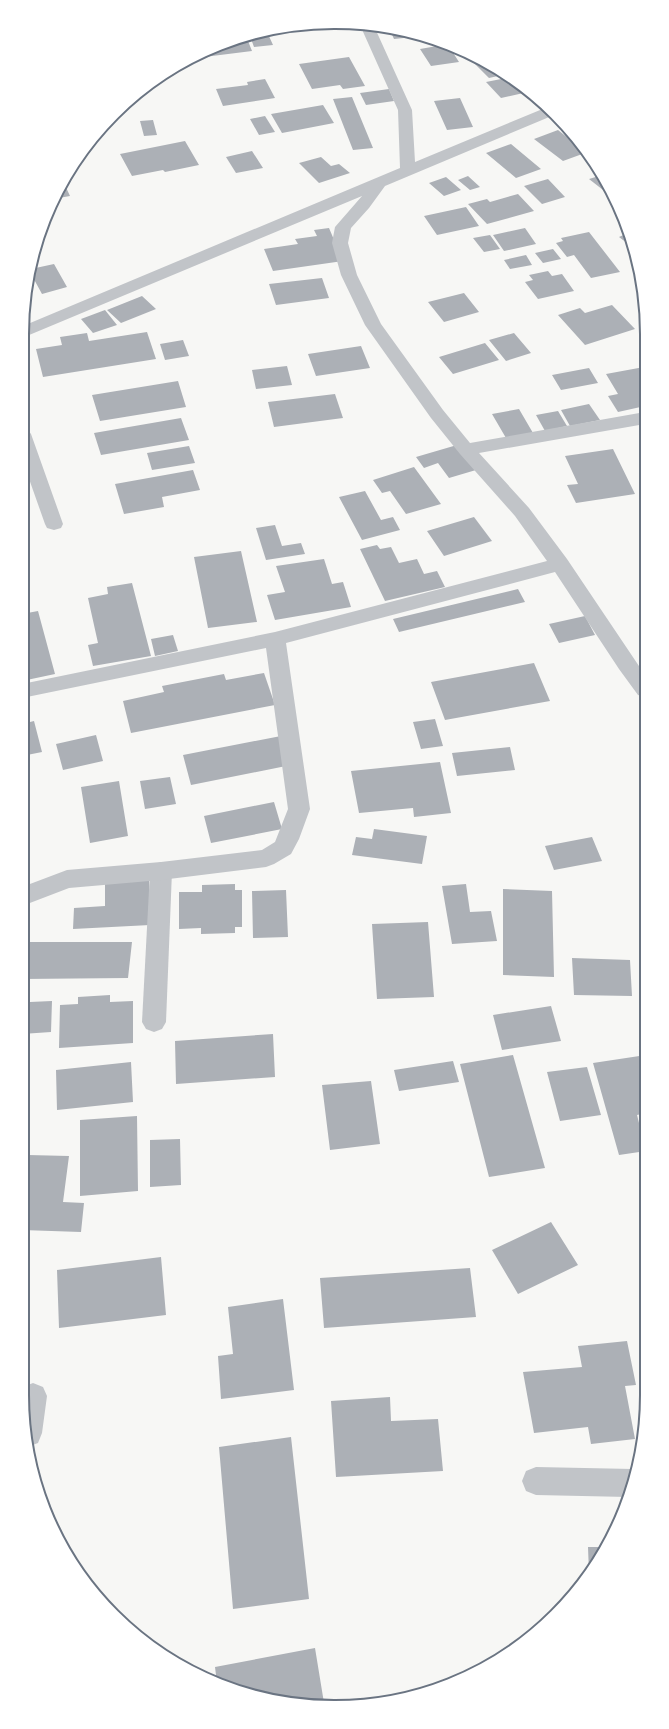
<svg xmlns="http://www.w3.org/2000/svg" width="669" height="1729" viewBox="0 0 669 1729" font-family="Roboto,sans-serif">
  <style>
    .building { fill: #acb0b6 }
    .lines { fill: none; stroke-linecap: round; stroke-linejoin: round }
    .service { fill: #c1c4c8; fill-rule: evenodd }
    .minor { fill: #c1c4c8; fill-rule: evenodd }
    .rim { fill: none; stroke: #6a7482; stroke-width: 2 }
  </style>
  <rect width="100%" height="100%" fill="#f7f7f5"/>
  <path class="building" d="M389,28l27,5 7,3 -29,3z
    M268,34l5,11 -19,2 -4,-11z
    M246,36l6,15 -56,7v-2l38,-17z
    M443,45l7,3 9,14 -28,4 -11,-17z
    M349,57l16,29 -22,3 -3,-4 -28,4 -13,-25z
    M479,62l16,7 12,5 -18,4 -15,-15z
    M511,77l17,15 -27,6 -15,-16z
    M265,79l10,19 -52,8 -7,-17 32,-4 -1,-3z
    M389,89l5,12 -28,4 -6,-12z
    M352,97l21,51 -20,2 -20,-51z
    M460,98l13,29 -26,3 -13,-29z
    M323,105l11,18 -52,10 -11,-19z
    M265,116l10,16 -16,3 -9,-16z
    M153,120l4,15 -13,1 -4,-15z
    M558,130l25,20 2,3 -22,8 -29,-22z
    M185,141l14,24 -34,7 -2,-2 -31,6 -12,-22z
    M511,144l30,25 -25,9 -30,-25z
    M252,151l11,17 -27,5 -10,-16z
    M321,157l10,9 8,-2 11,9 -31,10 -20,-20z
    M468,176l12,11 -10,3 -12,-10z
    M599,176l13,21 -23,-18z
    M446,177l15,13 -17,6 -15,-13z
    M548,179l17,18 -23,7 -18,-18z
    M63,181l7,15 -17,3 1,-3z
    M518,194l16,17 -47,13 -19,-20 19,-5 3,3z
    M466,207l13,19 -42,9 -13,-19z
    M329,228l14,33 -70,10 -9,-22 34,-5 -3,-5 22,-3 -3,-6z
    M525,228l11,16 -32,7 -11,-16z
    M589,232l31,40 -29,6 -17,-23 -7,2 -11,-14 7,-2 -2,-3z
    M628,233l3,13 -12,-9z
    M490,235l10,14 -16,3 -11,-14z
    M553,249l8,10 -18,4 -8,-10z
    M526,255l6,10 -22,4 -6,-9z
    M54,264l13,23 -25,7 -12,-22 1,-3z
    M548,271l4,5 10,-2 12,17 -36,8 -13,-17 8,-2 -4,-5z
    M322,278l7,20 -53,7 -7,-21z
    M464,293l15,19 -35,10 -16,-20z
    M142,296l14,13 -35,14 -14,-13z
    M612,305l23,24 -50,16 -27,-30 22,-7 5,5z
    M105,310l12,15 -24,8 -12,-14z
    M147,332l9,27 -113,18 -7,-28 26,-4 -2,-8 27,-4 2,8z
    M514,333l17,20 -25,8 -17,-21z
    M183,340l6,16 -24,4 -5,-16z
    M485,343l14,17 -46,14 -14,-17z
    M361,346l9,22 -54,8 -8,-22z
    M287,366l5,19 -36,4 -4,-19z
    M644,367l1,39 -27,6 -10,-16 10,-2 -12,-20z
    M589,368l9,15 -37,7 -9,-15z
    M178,381l8,26 -86,14 -8,-26z
    M335,394l8,24 -69,9 -6,-25z
    M589,404l11,16 -30,6 -9,-16z
    M519,409l14,24 -27,5 -14,-24z
    M558,411l9,15 -22,5 -9,-16z
    M181,418l8,22 -88,15 -7,-22z
    M457,445l19,25 -27,8 -11,-15 -14,5 -8,-11z
    M189,446l6,17 -43,7 -5,-17z
    M613,449l22,45 -59,9 -9,-18 11,-1 -13,-28z
    M414,467l27,37 -35,10 -16,-23 -8,2 -9,-13z
    M193,470l7,20 -38,7 2,10 -40,7 -9,-30z
    M365,491l16,29 12,-3 7,13 -38,10 -23,-43z
    M474,517l18,24 -48,15 -17,-25z
    M275,525l7,21 19,-3 4,11 -39,6 -10,-32z
    M377,545l3,4 11,-2 8,16 18,-4 7,15 13,-3 8,16 -60,14 -25,-52z
    M241,551l16,71 -49,6 -14,-71z
    M324,559l8,25 11,-2 8,25 -76,13 -8,-25 18,-3 -9,-26z
    M132,583l19,73 -58,10 -5,-21 10,-2 -10,-45 20,-4 -1,-7z
    M518,589l7,13 -126,30 -6,-13z
    M38,611l17,63 -33,7v-67z
    M585,616l10,19 -36,8 -10,-19z
    M173,635l5,16 -23,5 -4,-17z
    M534,663l16,38 -105,19 -14,-38z
    M264,673l11,32 -144,28 -8,-32 41,-9 -2,-6 62,-12 2,6z
    M435,719l8,27 -22,3 -8,-27z
    M34,721l8,31 -20,4v-32z
    M96,735l7,26 -40,9 -7,-26z
    M281,736l10,29 -100,20 -8,-30z
    M510,747l5,23 -58,6 -5,-23z
    M440,762l11,51 -37,4 -1,-9 -54,5 -8,-42z
    M170,777l6,27 -31,5 -5,-28z
    M119,781l9,55 -38,7 -9,-56z
    M274,802l8,27 -71,14 -7,-27z
    M374,829l53,7 -5,28 -70,-9 4,-18 16,2z
    M592,837l10,24 -48,9 -9,-24z
    M149,879l1,46 -77,4 1,-21 31,-2v-25z
    M235,884v6h7v37h-7v6l-34,1v-6l-22,1v-37h23v-7z
    M466,884l4,28 21,-1 6,30 -45,3 -10,-58z
    M503,889l49,2 2,86 -51,-2z
    M286,890l2,47 -35,1 -1,-47z
    M428,922l6,75 -57,2 -5,-75z
    M22,942h110l-4,36 -106,1z
    M572,958l58,2 2,36 -58,-1z
    M110,995v7l23,-1v42l-74,5 1,-43 18,-1v-7z
    M30,997v5l22,-1 -1,31 -29,2v-36z
    M551,1006l10,35 -59,9 -9,-35z
    M273,1034l2,43 -99,7 -1,-43z
    M513,1055l32,113 -56,9 -29,-113z
    M646,1055v58l-9,2 9,36 -27,4 -26,-92z
    M453,1061l6,21 -60,9 -5,-21z
    M131,1062l2,40 -76,8 -1,-40z
    M587,1067l14,48 -41,6 -13,-49z
    M371,1081l9,63 -50,6 -8,-65z
    M137,1116l1,75 -58,5v-76z
    M180,1139l1,46 -31,2v-47z
    M28,1155l41,1 -6,46 21,1 -3,29 -59,-2v-63h4z
    M551,1222l27,43 -60,29 -26,-44z
    M161,1257l5,58 -107,13 -2,-58z
    M470,1268l6,49 -152,11 -4,-50z
    M283,1299l11,91 -73,9 -3,-43 15,-2 -5,-47z
    M627,1341l9,44 -11,1 10,53 -44,5 -3,-17 -54,6 -11,-61 59,-5 -4,-21z
    M390,1397l1,24 47,-2 5,52 -107,6 -5,-76z
    M291,1437l18,162 -76,10 -14,-162z
    M588,1547h18l-17,26z
    M315,1648l9,55 -31,1 -59,-14 -17,-7 -2,-16z"/>
  <g class="lines">
    <path class="service" d="M161,862l8,3 3,6 -6,151 -4,7 -8,3 -8,-3 -4,-7 8,-151 3,-6z"/>
    <path class="minor" d="M361,24l13,2 38,84 3,52 130,-54 9,7 -169,71 -16,22 -18,20 -3,15 9,32 24,49 62,86 27,33 175,-31v12l-166,29 50,55 38,51 78,116v22l-7,-2 -19,-26 -64,-97 -269,71 24,166 -11,30 -8,15 -17,10 -8,3 -105,13 -92,8 -47,18v-19l45,-17 94,-8 101,-12 13,-8 13,-33 -22,-161 -244,50v-14l253,-52 272,-71 -32,-45 -55,-62 -29,-36 -66,-93 -24,-50 -9,-32 3,-16 27,-31 -340,142 1,-12 377,-158 -2,-58 -38,-85z
      M158,79l2,3c-4,6 -10,9 -17,7z
      M22,428l6,2 3,4 32,90 -2,4 -7,2 -7,-2 -2,-4 -23,-65z
      M33,1383l10,4 4,9 -5,37 -4,10 -8,3 -8,-56 1,-3z
      M536,1467l97,2 4,2 -9,26 -92,-2 -10,-4 -4,-10 4,-10z"/>
  </g>
  <path d="M0 0H669V1729H0ZM334 29H335A305 305 0 0 1 640 334V1395A305 305 0 0 1 335 1700H334A305 305 0 0 1 29 1395V334A305 305 0 0 1 334 29Z" fill="#fff" fill-rule="evenodd"/>
  <path class="rim" d="M334 29H335A305 305 0 0 1 640 334V1395A305 305 0 0 1 335 1700H334A305 305 0 0 1 29 1395V334A305 305 0 0 1 334 29Z"/>
</svg>
